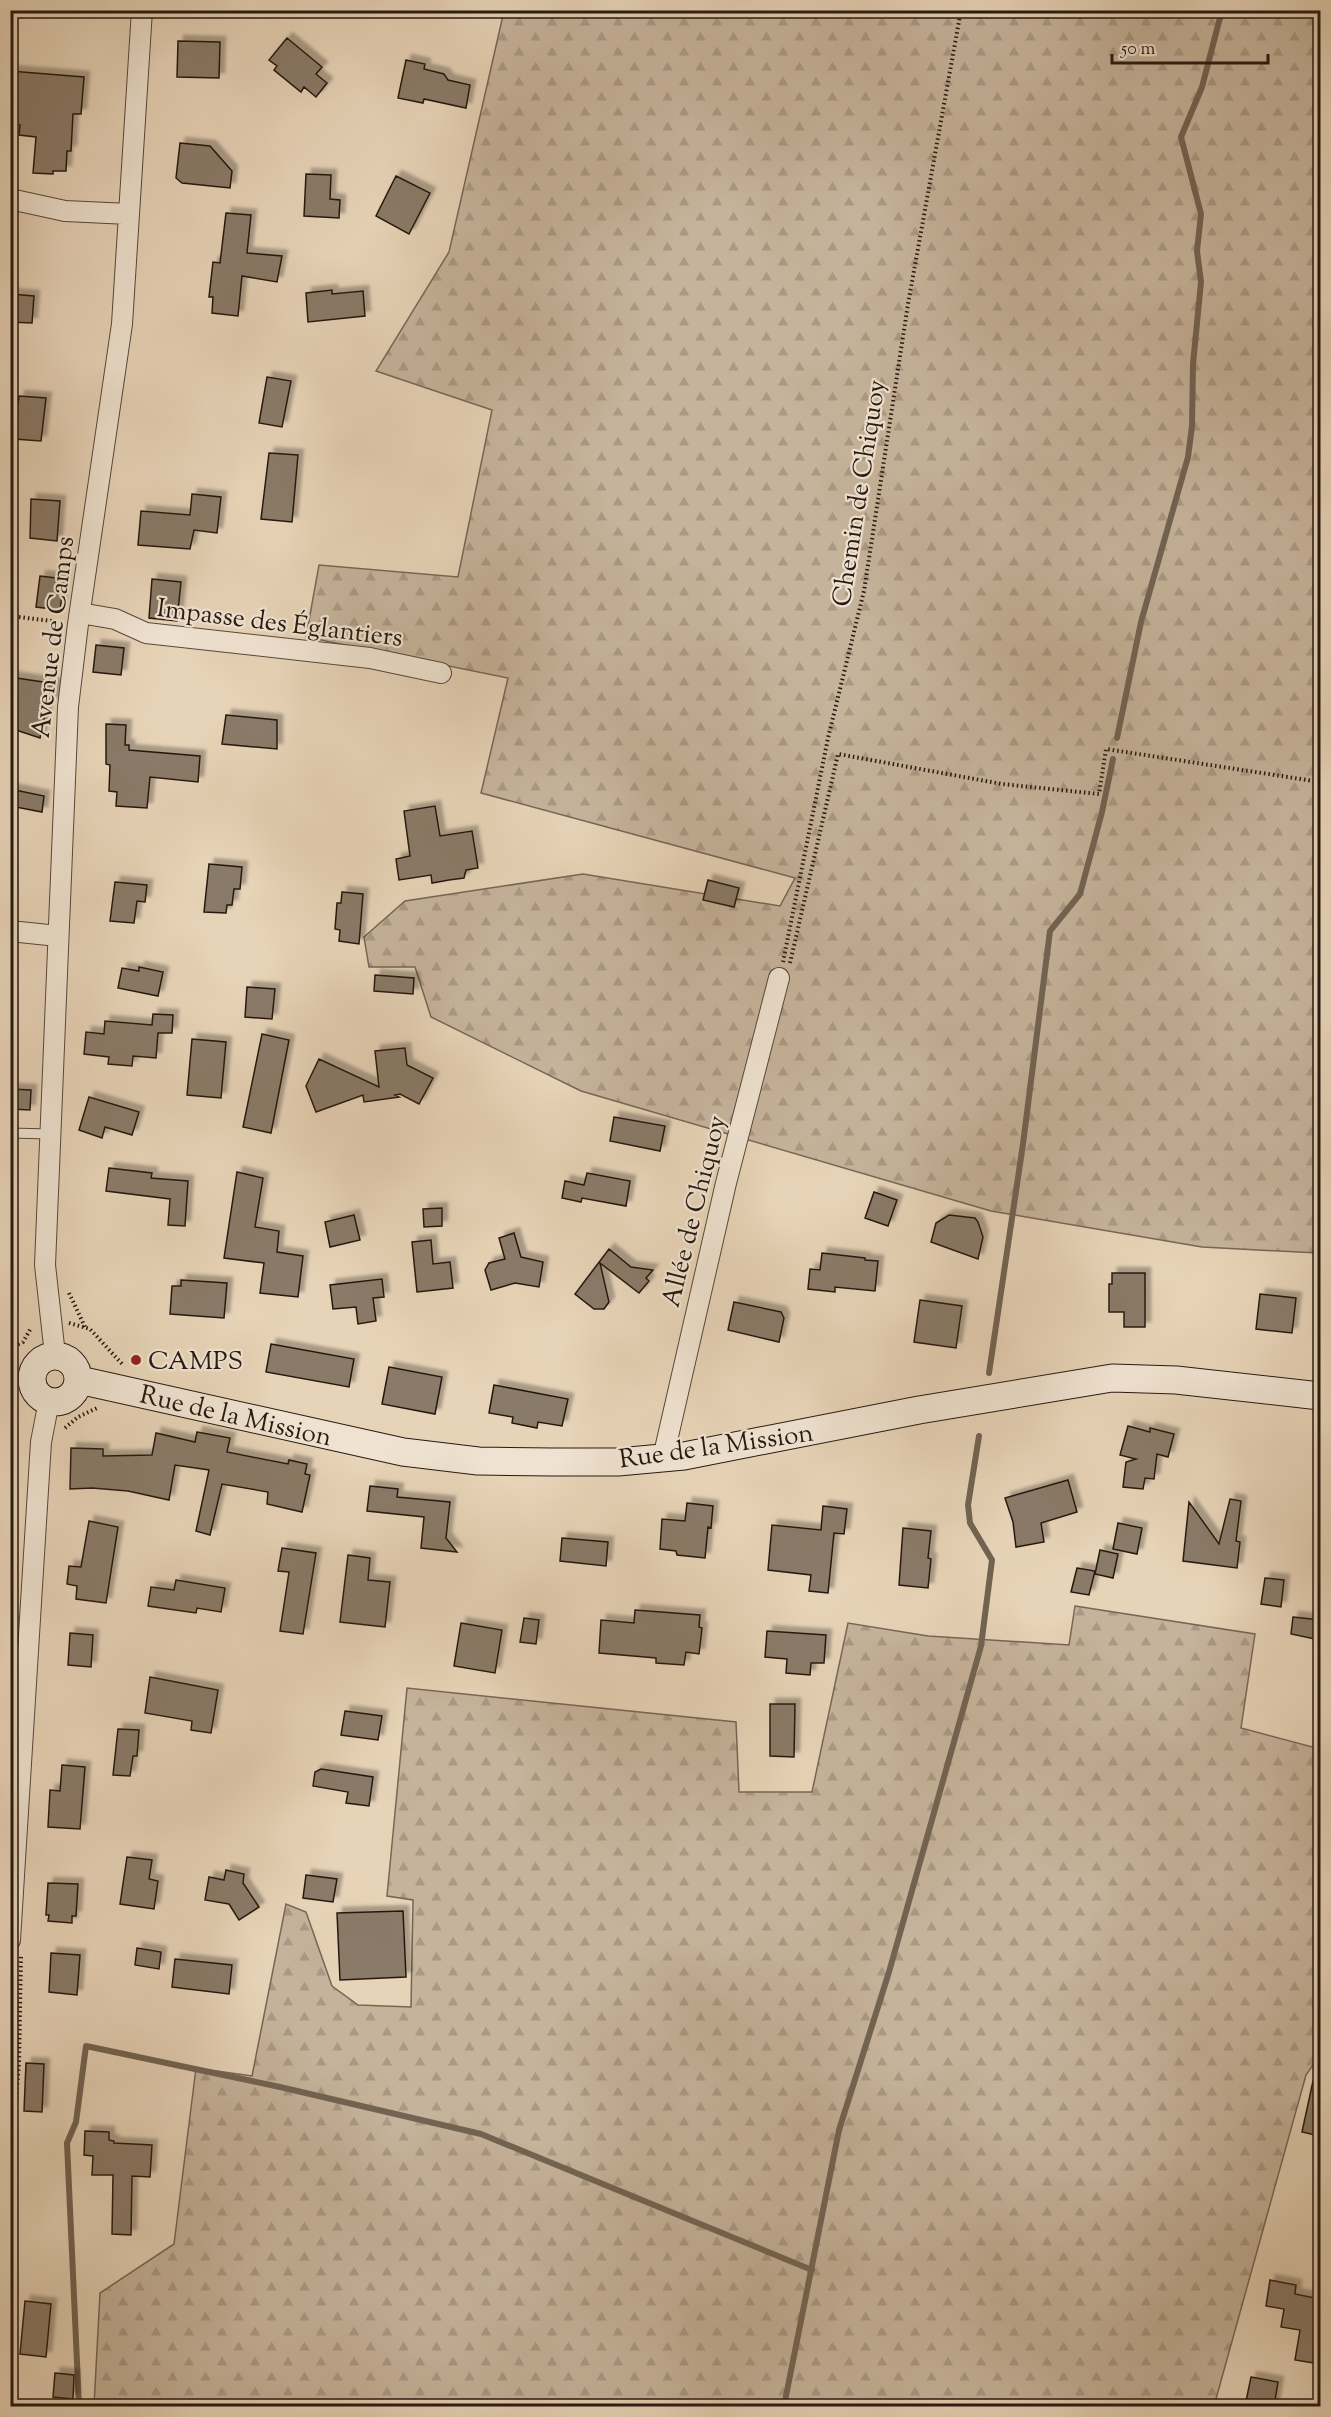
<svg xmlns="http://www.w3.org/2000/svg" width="1331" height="2417" viewBox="0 0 1331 2417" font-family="'Sorts Mill Goudy',serif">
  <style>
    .forest { fill: url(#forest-firs); stroke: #766656; stroke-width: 1.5 }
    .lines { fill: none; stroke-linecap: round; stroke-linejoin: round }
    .stream { stroke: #726352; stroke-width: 6 }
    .building { fill: #8a7a67; stroke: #261910; stroke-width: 1.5; filter: url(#shadow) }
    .service-casing { stroke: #56483a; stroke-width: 11 }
    .minor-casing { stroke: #56483a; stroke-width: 22 }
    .secondary-casing { stroke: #261910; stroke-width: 29 }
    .path { stroke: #261910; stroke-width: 4; stroke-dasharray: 1.5 3; stroke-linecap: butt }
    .service { stroke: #efe2d0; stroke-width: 9 }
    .minor { stroke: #efe2d0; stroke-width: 20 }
    .secondary { stroke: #efe2d0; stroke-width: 27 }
    .poi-dot { fill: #8f2418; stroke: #efe2d0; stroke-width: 2 }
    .labels { text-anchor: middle; stroke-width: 4.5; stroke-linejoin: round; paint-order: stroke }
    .street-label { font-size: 26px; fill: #261910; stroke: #efe2d0 }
    .poi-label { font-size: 26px; fill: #261910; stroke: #efe2d0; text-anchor: start }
  </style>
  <defs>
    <pattern id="forest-firs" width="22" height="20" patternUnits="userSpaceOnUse" patternTransform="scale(1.5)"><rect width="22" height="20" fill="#c6b39b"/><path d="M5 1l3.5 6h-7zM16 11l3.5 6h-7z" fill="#aa9984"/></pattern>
    <filter id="shadow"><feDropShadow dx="5.5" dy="-5.5" stdDeviation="1.5" flood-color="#0004"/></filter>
  </defs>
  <rect width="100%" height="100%" fill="#e7d3b7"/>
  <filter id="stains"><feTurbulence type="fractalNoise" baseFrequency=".00333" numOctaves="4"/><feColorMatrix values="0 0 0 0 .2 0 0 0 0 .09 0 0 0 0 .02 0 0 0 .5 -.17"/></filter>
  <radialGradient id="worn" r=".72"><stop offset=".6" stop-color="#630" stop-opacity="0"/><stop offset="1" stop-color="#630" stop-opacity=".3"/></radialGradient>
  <path class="forest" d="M504,11h816v1093l-3,149 -115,-6 -211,-36 -410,-120 -150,-74 -16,-50h-46l-5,-30 41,-36 178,-27 197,32 15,-28 -314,-85 27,-115 -202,-41 13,-72 139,12 34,-167 -116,-39 73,-119z
    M1075,1606l180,28 -14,94 79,21v306l-14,20 -92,331h-1120l6,-113 74,-49 22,-176 56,8 34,-172 20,8 26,74 26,19 53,2 2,-107 -26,-4 20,-208 329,34 3,70h73l36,-169 80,13 141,9z"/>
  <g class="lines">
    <path class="stream" d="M1117,738l24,-116 47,-165 4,-31 1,-62 8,-82 -4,-31 4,-37 -20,-77 21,-50 20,-77
      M989,1373l34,-229 27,-213 30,-37 22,-82 11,-53
      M79,2406l-12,-263 9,-21 10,-76 194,41 201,47 331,136
      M784,2406l55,-276 50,-158 92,-326 11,-86 -22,-37 -2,-18 11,-69"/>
  </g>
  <path class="building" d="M287,38l35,29 -6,7 11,9 -11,14 -12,-10 -3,5 -27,-22 3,-4 -8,-6z
    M178,41l42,1 -1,36 -42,-1z
    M406,60l19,4 -1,5 20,5 4,6 22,5 -4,23 -42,-9 -1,4 -25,-5z
    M10,71l74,6 -3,37h-8l-2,37h-4l-1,20h-13v3l-20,-1 3,-36 -17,-2 1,-10 -9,-1 3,-34h-4z
    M180,143l30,3 22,25 -2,17 -48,-5 -6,-5z
    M306,174l25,1 -1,24 10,1 -1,18 -35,-2z
    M396,176l34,17 -21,41 -33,-18z
    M226,213l25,2 -4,38 35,3 -5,26 -35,-6 -4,40 -26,-3 1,-16h-4l4,-35 7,1z
    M332,290v4l31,-3 2,25 -57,6 -2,-29z
    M10,294l24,2 -2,27 -22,-1z
    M267,377l24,4 -9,46 -23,-4z
    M19,396l27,2 -5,43 -27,-2z
    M269,453l29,2 -6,67 -31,-3z
    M192,494l29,3 -4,36 -23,-3 -4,19 -52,-4 3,-34 49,4z
    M31,499l29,2 -3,40 -27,-3z
    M40,576l24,3 -4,31 -24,-3z
    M152,579l29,3 -4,39 -28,-3z
    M96,645l28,3 -3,27 -28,-3z
    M10,677l46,7 -3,18h-5l-8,36 -30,-10z
    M226,715l51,5v29l-55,-5z
    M106,724l20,1 -1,20h4v5l71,6 -2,26 -48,-5 -3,31 -31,-2 1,-14 -8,-1 1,-26 -4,-1z
    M10,789l34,7 -2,16 -32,-6z
    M435,806l5,30 32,-5 6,37 -12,2 -2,8 -15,2 -17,3 -1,-8 -32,5 -3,-21 14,-3 -6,-45z
    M209,864l33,3 -2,22h-6l-2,16h-5l-1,8 -22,-1z
    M708,880l31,8 -5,19 -31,-7z
    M115,882l32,3 -2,17 -8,-1 -3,22 -24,-2z
    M342,892l21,2 -4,50 -20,-3 1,-11 -5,-1 2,-26h4z
    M139,967l24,5 -5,24 -40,-8 4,-20 17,3z
    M375,975l39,3 -1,16 -39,-3z
    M247,987l28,2 -3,30 -27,-2z
    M153,1014l20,1 -1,18h-14l-2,25 -23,-2 -1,10 -24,-2 1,-7 -25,-3 2,-22 18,2 1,-13 47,4z
    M262,1034l27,6 -18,93 -28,-6z
    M192,1039l34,3 -5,56 -34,-3z
    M405,1048l2,17 26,13 -14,26 -19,-10 -5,1 4,2 -35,5 -1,-7 -47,17 -10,-26 13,-27 60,28 -4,-36z
    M10,1089l21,1 -1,20 -20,-1z
    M89,1097l50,15 -7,23 -27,-8 -3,11 -23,-8z
    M614,1117l51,9 -5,25 -50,-10z
    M109,1168l43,5 -1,5 37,3 -3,45 -17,-1 2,-26 -64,-8z
    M237,1172l26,6 -8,49 24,4 -2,21 26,4 -5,41 -38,-4 4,-30 -40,-5z
    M587,1173l43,8 -4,25 -44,-8 -1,4 -19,-4 3,-17 19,4z
    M874,1192l23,8 -9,26 -23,-8z
    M442,1208v18l-18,1 -1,-18z
    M354,1215l6,25 -30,7 -5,-25z
    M949,1215l26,3 3,4 5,15 -5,22 -47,-17 5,-19z
    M514,1233l7,24 22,5 -4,25 -24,-4 -24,7 -6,-20 4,-7 16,-4 -6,-21z
    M431,1240l2,24 17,-2 3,26 -36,4 -5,-50z
    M609,1249l22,18 22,3 -7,8 3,3 -10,12 -39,-30 9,39 -5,7h-10l-19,-15z
    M822,1253l43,5v2l13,1 -3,30 -40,-4v5l-27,-3 2,-20 10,1z
    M1112,1273h33v54h-21v-15h-15v-28h3z
    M382,1279l2,18 -11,1 3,23 -18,3 -2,-17 -23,2 -3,-24z
    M181,1280l46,3 -3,35 -54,-4 2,-28h9z
    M1260,1294l36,4 -4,35 -36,-4z
    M920,1300l42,6 -6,42 -42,-6z
    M734,1302l47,10 3,6 -5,24 -51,-12z
    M271,1344l83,15 -5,28 -83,-15z
    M389,1367l53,10 -7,37 -53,-10z
    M494,1385l74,14 -6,27 -24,-4 -1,6 -25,-5 1,-6 -24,-4z
    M1128,1426l22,6v-4l24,6 -6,23 -11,-3 -3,25 -9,-1 -2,11 -20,-2 3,-25 10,-3 -16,-4z
    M197,1432l33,6 -3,14 61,12 1,-4 18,4 -2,10 5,1 -8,37 -35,-8 1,-12 -46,-8 -12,51 -14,-4 13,-61 -34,-5 -6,35 -41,-9 -36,-3 -22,1 1,-41 32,1v7l49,-1 4,-22 39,9z
    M1068,1480l9,32 -36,11 3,19 -28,5 -3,-25 -8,-24z
    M370,1486l28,3 -1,8 53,5 -4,36 11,14 -36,-4 3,-31 -57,-6z
    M1230,1499l11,2 -5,40 4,1 -3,26 -54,-7 6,-59 30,42z
    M687,1503l26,3 -2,22 -3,-1 -3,31 -28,-3 -1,-4 -16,-2 2,-30 23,2z
    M823,1506l24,3 -3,25 -10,-1 -6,60 -19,-2 2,-16 -43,-5 4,-45 49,5z
    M89,1521l29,6 -12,76 -30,-4 1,-13 -10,-2 2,-18 12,1z
    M1118,1523l24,5 -5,26 -24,-5z
    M903,1528l28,3 -3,27 3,1 -3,29 -29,-3z
    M562,1538l46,4 -2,24 -46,-5z
    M282,1548l34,5 -13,81 -23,-3 9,-59 -11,-1z
    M1100,1550l18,4 -5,24 -18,-4z
    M348,1555l22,3 -2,22 22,2 -5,45 -45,-5z
    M1077,1568l18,3 -6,24 -18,-3z
    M1265,1578l19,2 -3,27 -20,-3z
    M176,1580l49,8 -4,24 -24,-4 -1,5 -48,-7 3,-19 23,3z
    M635,1610l65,5 -1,12 3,1 -3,26 -13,-2 -2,13 -28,-2v-5l-57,-5 2,-33 33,3z
    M1293,1617l27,3v20l-29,-6z
    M524,1618l15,2 -3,24 -16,-2z
    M461,1623l41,7 -7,43 -41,-7z
    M767,1631l59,4 -2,28h-13l-1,12 -24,-2 1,-14 -22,-2z
    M70,1633l23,2 -2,32 -23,-2z
    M150,1677l68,13 -7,43 -20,-3 1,-9 -47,-8z
    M770,1704h25l-1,53 -24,-1z
    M345,1711l37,5 -4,24 -37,-5z
    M118,1729l21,1 -2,26h-4l-3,20 -17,-1z
    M62,1765l23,2 -5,62 -32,-2 2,-37 10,1z
    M321,1769l52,8 -4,29 -23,-3 2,-11 -35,-6 2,-14z
    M127,1857l25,3 -3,19 9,2 -4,28 -34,-5z
    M226,1870l18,4 -1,9 16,24 -20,13 -10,-16 -24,-4 4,-23 15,3z
    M306,1875l31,4 -4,23 -30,-4z
    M48,1883l30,1 -2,32h-4v7l-24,-2 1,-6h-3z
    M403,1911l3,66 -66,3 -3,-67z
    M137,1948l24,4 -2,17 -24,-4z
    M51,1953l29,2 -3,40 -28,-3z
    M175,1959l57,6 -3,29 -57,-7z
    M26,2063l18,1 -2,48 -18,-1z
    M1313,2081l7,1v54l-18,-4z
    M85,2131l24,1v8l5,1v2l38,2 -2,32 -18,-1 -1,59 -19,-1 1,-59h-21l1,-19 -9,-1z
    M1270,2280l26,5 -1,9 25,5v65l-25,-4 5,-30 -19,-3 3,-18 -18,-3z
    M25,2301l26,3 -5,53 -26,-3z
    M55,2373l19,2 -1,24 -20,-2z
    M1251,2377l27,5 -4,24h-29z"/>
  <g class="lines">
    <defs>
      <path id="service" d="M10,1133l40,1"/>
      <path id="minor" d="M10,199l55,12 64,3
        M80,613l35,6 31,14 224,25 71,15
        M10,931l48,5
        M55,1355l-10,-90 23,-558 10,-83 44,-300 20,-314
        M663,1458l63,-275 53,-205
        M10,1940l31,-498 8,-41"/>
      <path id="secondary" d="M32 1379a23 23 0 1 1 46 0a23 23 0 1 1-46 0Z
        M79,1380l324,72 75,9 75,1h65l66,-6 235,-46 193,-32 64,2 144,16"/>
    </defs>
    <use href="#service" class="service-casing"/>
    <use href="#minor" class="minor-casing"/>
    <use href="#secondary" class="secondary-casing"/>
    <path class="path" d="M10,616l50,6
      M783,962l45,-224 36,-147 44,-287 53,-294
      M790,963l48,-209 164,30 97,10 7,-45 214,33
      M69,1293l16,34
      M69,1323l21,6 33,36
      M10,1348l13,-6 8,-14
      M65,1428l13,-11 19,-9
      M10,2174l9,-111 2,-107"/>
    <use href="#service" class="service"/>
    <use href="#minor" class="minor"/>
    <use href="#secondary" class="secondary"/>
  </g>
  <circle class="poi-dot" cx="136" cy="1360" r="6"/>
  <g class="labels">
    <g class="street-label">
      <text transform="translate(858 493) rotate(-81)" y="9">Chemin de Chiquoy</text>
      <text transform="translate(280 622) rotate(7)" y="9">Impasse des Églantiers</text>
      <text transform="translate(52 637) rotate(-83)" y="9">Avenue de Camps</text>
      <text transform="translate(693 1211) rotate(-76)" y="9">Allée de Chiquoy</text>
      <text transform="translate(236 1415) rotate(13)" y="9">Rue de la Mission</text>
      <text transform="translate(716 1445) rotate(-8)" y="9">Rue de la Mission</text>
    </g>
    <g class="poi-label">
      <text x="148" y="1369">CAMPS</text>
    </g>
  </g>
  <rect width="1331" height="2417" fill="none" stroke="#e7d3b7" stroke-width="36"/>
  <rect x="12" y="12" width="1307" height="2393" fill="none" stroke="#261910" stroke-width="3"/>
  <rect x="18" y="18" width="1295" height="2381" fill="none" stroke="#261910" stroke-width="1.5"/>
  <path d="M1112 54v9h156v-9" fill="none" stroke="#261910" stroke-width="3"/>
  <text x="1121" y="54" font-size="18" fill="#261910" stroke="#efe2d0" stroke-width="4.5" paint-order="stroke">50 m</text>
  <rect width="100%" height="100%" filter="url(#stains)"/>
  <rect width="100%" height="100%" fill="url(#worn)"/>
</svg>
